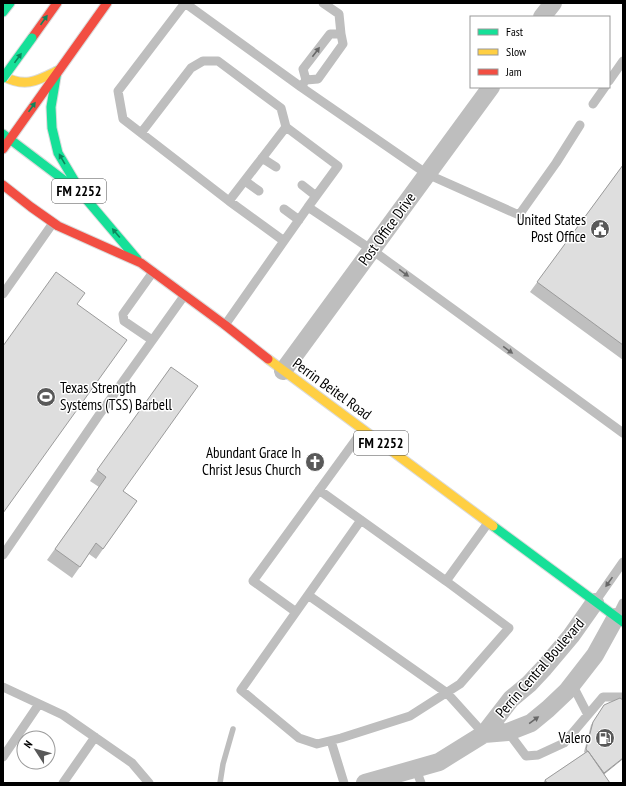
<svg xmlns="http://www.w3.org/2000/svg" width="626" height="786" viewBox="0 0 626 786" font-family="'PT Sans Narrow',sans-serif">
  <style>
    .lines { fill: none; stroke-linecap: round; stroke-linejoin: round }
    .stream { stroke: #bdbdbd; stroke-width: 5.5 }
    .fast-casing { stroke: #dbdbdb; stroke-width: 11 }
    .slow-casing { stroke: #dbdbdb; stroke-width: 11 }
    .jam-casing { stroke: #dbdbdb; stroke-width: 11 }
    .lane { stroke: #bebebe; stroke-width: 9 }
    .street { stroke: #bebebe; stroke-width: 18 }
    .fast { stroke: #16e098; stroke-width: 9 }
    .slow { stroke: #ffcf43; stroke-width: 9 }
    .jam { stroke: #f24e42; stroke-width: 9 }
    .fast-bridge-casing { stroke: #dbdbdb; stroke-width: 11; stroke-linecap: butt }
    .fast-bridge { stroke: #16e098; stroke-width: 9 }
    .wall { fill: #bfbfbf }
    .shaded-wall { fill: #9b9b9b }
    .building { fill: #dedede; stroke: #9b9b9b }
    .oneway { fill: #0d865b }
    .oneway2 { fill: #686868 }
    .labels { text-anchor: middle; stroke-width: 3; stroke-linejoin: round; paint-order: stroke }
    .shield { fill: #fff; stroke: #4c4c4c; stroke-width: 1 }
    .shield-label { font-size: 14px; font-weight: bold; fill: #000 }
    .poi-label { font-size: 15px; fill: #000; stroke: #fff; text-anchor: end }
    .street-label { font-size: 15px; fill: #000; stroke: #fff }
  </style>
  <rect width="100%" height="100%" fill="#fff"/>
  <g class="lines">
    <path class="stream" d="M220,783l3,-19 10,-35"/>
    <defs>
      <path id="fast" d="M3,12l7,-9
        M57,71l-6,36 1,21 6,25 19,32
        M3,134l78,59 56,66
        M493,526l130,96"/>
      <path id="slow" d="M3,76c22,12 34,5 54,-5
        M268,359l225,167"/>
      <path id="jam" d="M32,38l25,-35
        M3,149l104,-146
        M3,185l28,22 27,19 83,37 84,62 43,34"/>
    </defs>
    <use href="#fast" class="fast-casing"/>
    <use href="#slow" class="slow-casing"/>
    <use href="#jam" class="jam-casing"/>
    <path class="lane" d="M185,3l116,84 126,87 92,41 37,-52 24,-38
      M185,3l-67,88 5,28 106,82 55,40 -59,84
      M306,80l-3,-11 27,-35h11
      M609,81l14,-20
      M301,87l5,-7 12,-1 25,-35 -2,-10 -2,-20 -16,-11
      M593,104l12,-17
      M141,133l50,-65 12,-7h15l63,47 5,19
      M262,158l14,9
      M245,181l14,10
      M302,185l14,11
      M229,201l57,-74 52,39 -30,41
      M284,209l15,11
      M284,241l24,-34 64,43 251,183
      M3,294l50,-71
      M152,340l-28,-19 -1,-7 30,-42
      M363,430l-110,151 43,31 -55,78 58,48 18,6 24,-6 69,-22 50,-32 49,-56 -63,-47 42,-58
      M319,490l127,91
      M3,555l96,-140 85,-119
      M308,595l139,98 37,41
      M595,602l28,-40
      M296,612l65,-92
      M616,617l7,-14
      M572,684l16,31
      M3,687l60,28 69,48 17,20
      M508,732l18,24 12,-1 26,-12 39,-46h20
      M331,741l13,42
      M3,757l36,-53
      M416,769l5,14
      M63,783l32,-46"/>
    <path class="street" d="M542,17l11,-14
      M283,371l208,-284
      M484,734l24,-2 23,-9 17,-14 19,-18 28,-36 21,-38
      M365,783l74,-21 45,-28 27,-35 18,-15 15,-16 27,-32 24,-34"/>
    <use href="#fast" class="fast"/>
    <use href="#slow" class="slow"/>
    <use href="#jam" class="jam"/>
    <defs>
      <path id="fast-bridge" d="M3,78l29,-40"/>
    </defs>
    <use href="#fast-bridge" class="fast-bridge-casing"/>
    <use href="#fast-bridge" class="fast-bridge"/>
  </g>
  <path class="wall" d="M623,165v195l-93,-68z
    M171,367l-48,124 14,10 -41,58 -7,-5 -17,24 -25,-18 52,-73 -9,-6z
    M604,705v69l6,9h-67l2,-3 40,-27 -1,-1 7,-27z"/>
  <path class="shaded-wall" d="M623,758v1l-21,17 2,-3z"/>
  <path class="building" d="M623,165v180l-86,-63z
    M56,272l29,21 -8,11 50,36 -124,173v-167z
    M171,367l27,19 -75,105 14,10 -34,48 -7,-6 -16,24 -25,-18 51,-72 -9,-7z
    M620,698l3,2v58l-19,15 -16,-22v1l-2,-3 7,-27 11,-17z
    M588,751l22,32h-63l-2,-3z"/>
  <defs><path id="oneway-solid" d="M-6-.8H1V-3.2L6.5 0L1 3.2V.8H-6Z"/></defs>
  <g class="oneway">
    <use href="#oneway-solid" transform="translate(44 20) rotate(-55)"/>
    <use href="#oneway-solid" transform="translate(18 58) rotate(-54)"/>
    <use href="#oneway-solid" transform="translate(32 107) rotate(-55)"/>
    <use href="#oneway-solid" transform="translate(62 159) rotate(-120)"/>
    <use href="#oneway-solid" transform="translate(116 233) rotate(-130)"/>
  </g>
  <g class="oneway2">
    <use href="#oneway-solid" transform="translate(316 52) rotate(-53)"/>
    <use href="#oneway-solid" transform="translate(404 273) rotate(36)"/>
    <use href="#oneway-solid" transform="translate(508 350) rotate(36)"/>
    <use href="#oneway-solid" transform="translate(609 582) rotate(125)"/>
    <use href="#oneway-solid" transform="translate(534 720) rotate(-36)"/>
  </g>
  <defs>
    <symbol id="civic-disc" viewBox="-11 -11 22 22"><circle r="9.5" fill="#595959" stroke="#fff"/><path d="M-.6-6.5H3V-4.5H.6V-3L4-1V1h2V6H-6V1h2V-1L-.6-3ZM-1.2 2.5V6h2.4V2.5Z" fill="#fff"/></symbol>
    <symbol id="stadium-disc" viewBox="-11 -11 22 22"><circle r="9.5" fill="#595959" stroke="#fff"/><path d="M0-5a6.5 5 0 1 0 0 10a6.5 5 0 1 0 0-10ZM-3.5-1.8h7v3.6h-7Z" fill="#fff"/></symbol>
    <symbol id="church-disc" viewBox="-11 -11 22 22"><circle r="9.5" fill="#595959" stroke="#fff"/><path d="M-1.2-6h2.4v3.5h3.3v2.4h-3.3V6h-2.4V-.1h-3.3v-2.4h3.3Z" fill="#fff"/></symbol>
    <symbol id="fuel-disc" viewBox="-11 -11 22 22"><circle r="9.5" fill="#595959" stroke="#fff"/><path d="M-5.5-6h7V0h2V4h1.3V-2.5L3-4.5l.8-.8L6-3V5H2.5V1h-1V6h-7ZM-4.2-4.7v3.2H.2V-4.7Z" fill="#fff"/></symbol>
  </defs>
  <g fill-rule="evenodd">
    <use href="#civic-disc" x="589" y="218" width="22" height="22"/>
    <use href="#stadium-disc" x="35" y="386" width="22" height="22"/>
    <use href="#church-disc" x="304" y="451" width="22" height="22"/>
    <use href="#fuel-disc" x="594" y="727" width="22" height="22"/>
  </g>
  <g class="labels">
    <g class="shield">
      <rect x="52" y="179" width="54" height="24" rx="3"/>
      <rect x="354" y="431" width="54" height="24" rx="3"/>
    </g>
    <g class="shield-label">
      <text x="79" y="196">FM 2252</text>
      <text x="381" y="448">FM 2252</text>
    </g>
    <g class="poi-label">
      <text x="586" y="225">United States<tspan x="586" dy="17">Post Office</tspan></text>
      <text x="60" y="393" text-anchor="start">Texas Strength<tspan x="60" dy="17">Systems (TSS) Barbell</tspan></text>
      <text x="301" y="458">Abundant Grace In<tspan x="301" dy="17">Christ Jesus Church</tspan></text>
      <text x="591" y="743">Valero</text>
    </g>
    <g class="street-label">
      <text transform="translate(387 229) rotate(-54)" y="5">Post Office Drive</text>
      <text transform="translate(332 389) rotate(36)" y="5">Perrin Beitel Road</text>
      <text transform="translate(540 668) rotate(-49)" y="5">Perrin Central Boulevard</text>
    </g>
  </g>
  <rect width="626" height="786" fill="none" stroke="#000000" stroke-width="8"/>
  <rect x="470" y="16" width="140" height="72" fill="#ffffff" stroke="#999999"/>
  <rect x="478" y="29" width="20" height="6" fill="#16e098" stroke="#999999"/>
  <text x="506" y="36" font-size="12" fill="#000000">Fast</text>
  <rect x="478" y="49" width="20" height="6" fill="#ffcf43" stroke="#999999"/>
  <text x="506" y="56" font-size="12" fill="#000000">Slow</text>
  <rect x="478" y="69" width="20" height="6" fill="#f24e42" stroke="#999999"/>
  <text x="506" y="76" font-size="12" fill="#000000">Jam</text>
  <g transform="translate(36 750) rotate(306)"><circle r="19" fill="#ffffff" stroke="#999999"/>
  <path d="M0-3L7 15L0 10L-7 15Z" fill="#595959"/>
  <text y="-6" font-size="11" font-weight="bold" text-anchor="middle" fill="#000000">N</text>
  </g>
</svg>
